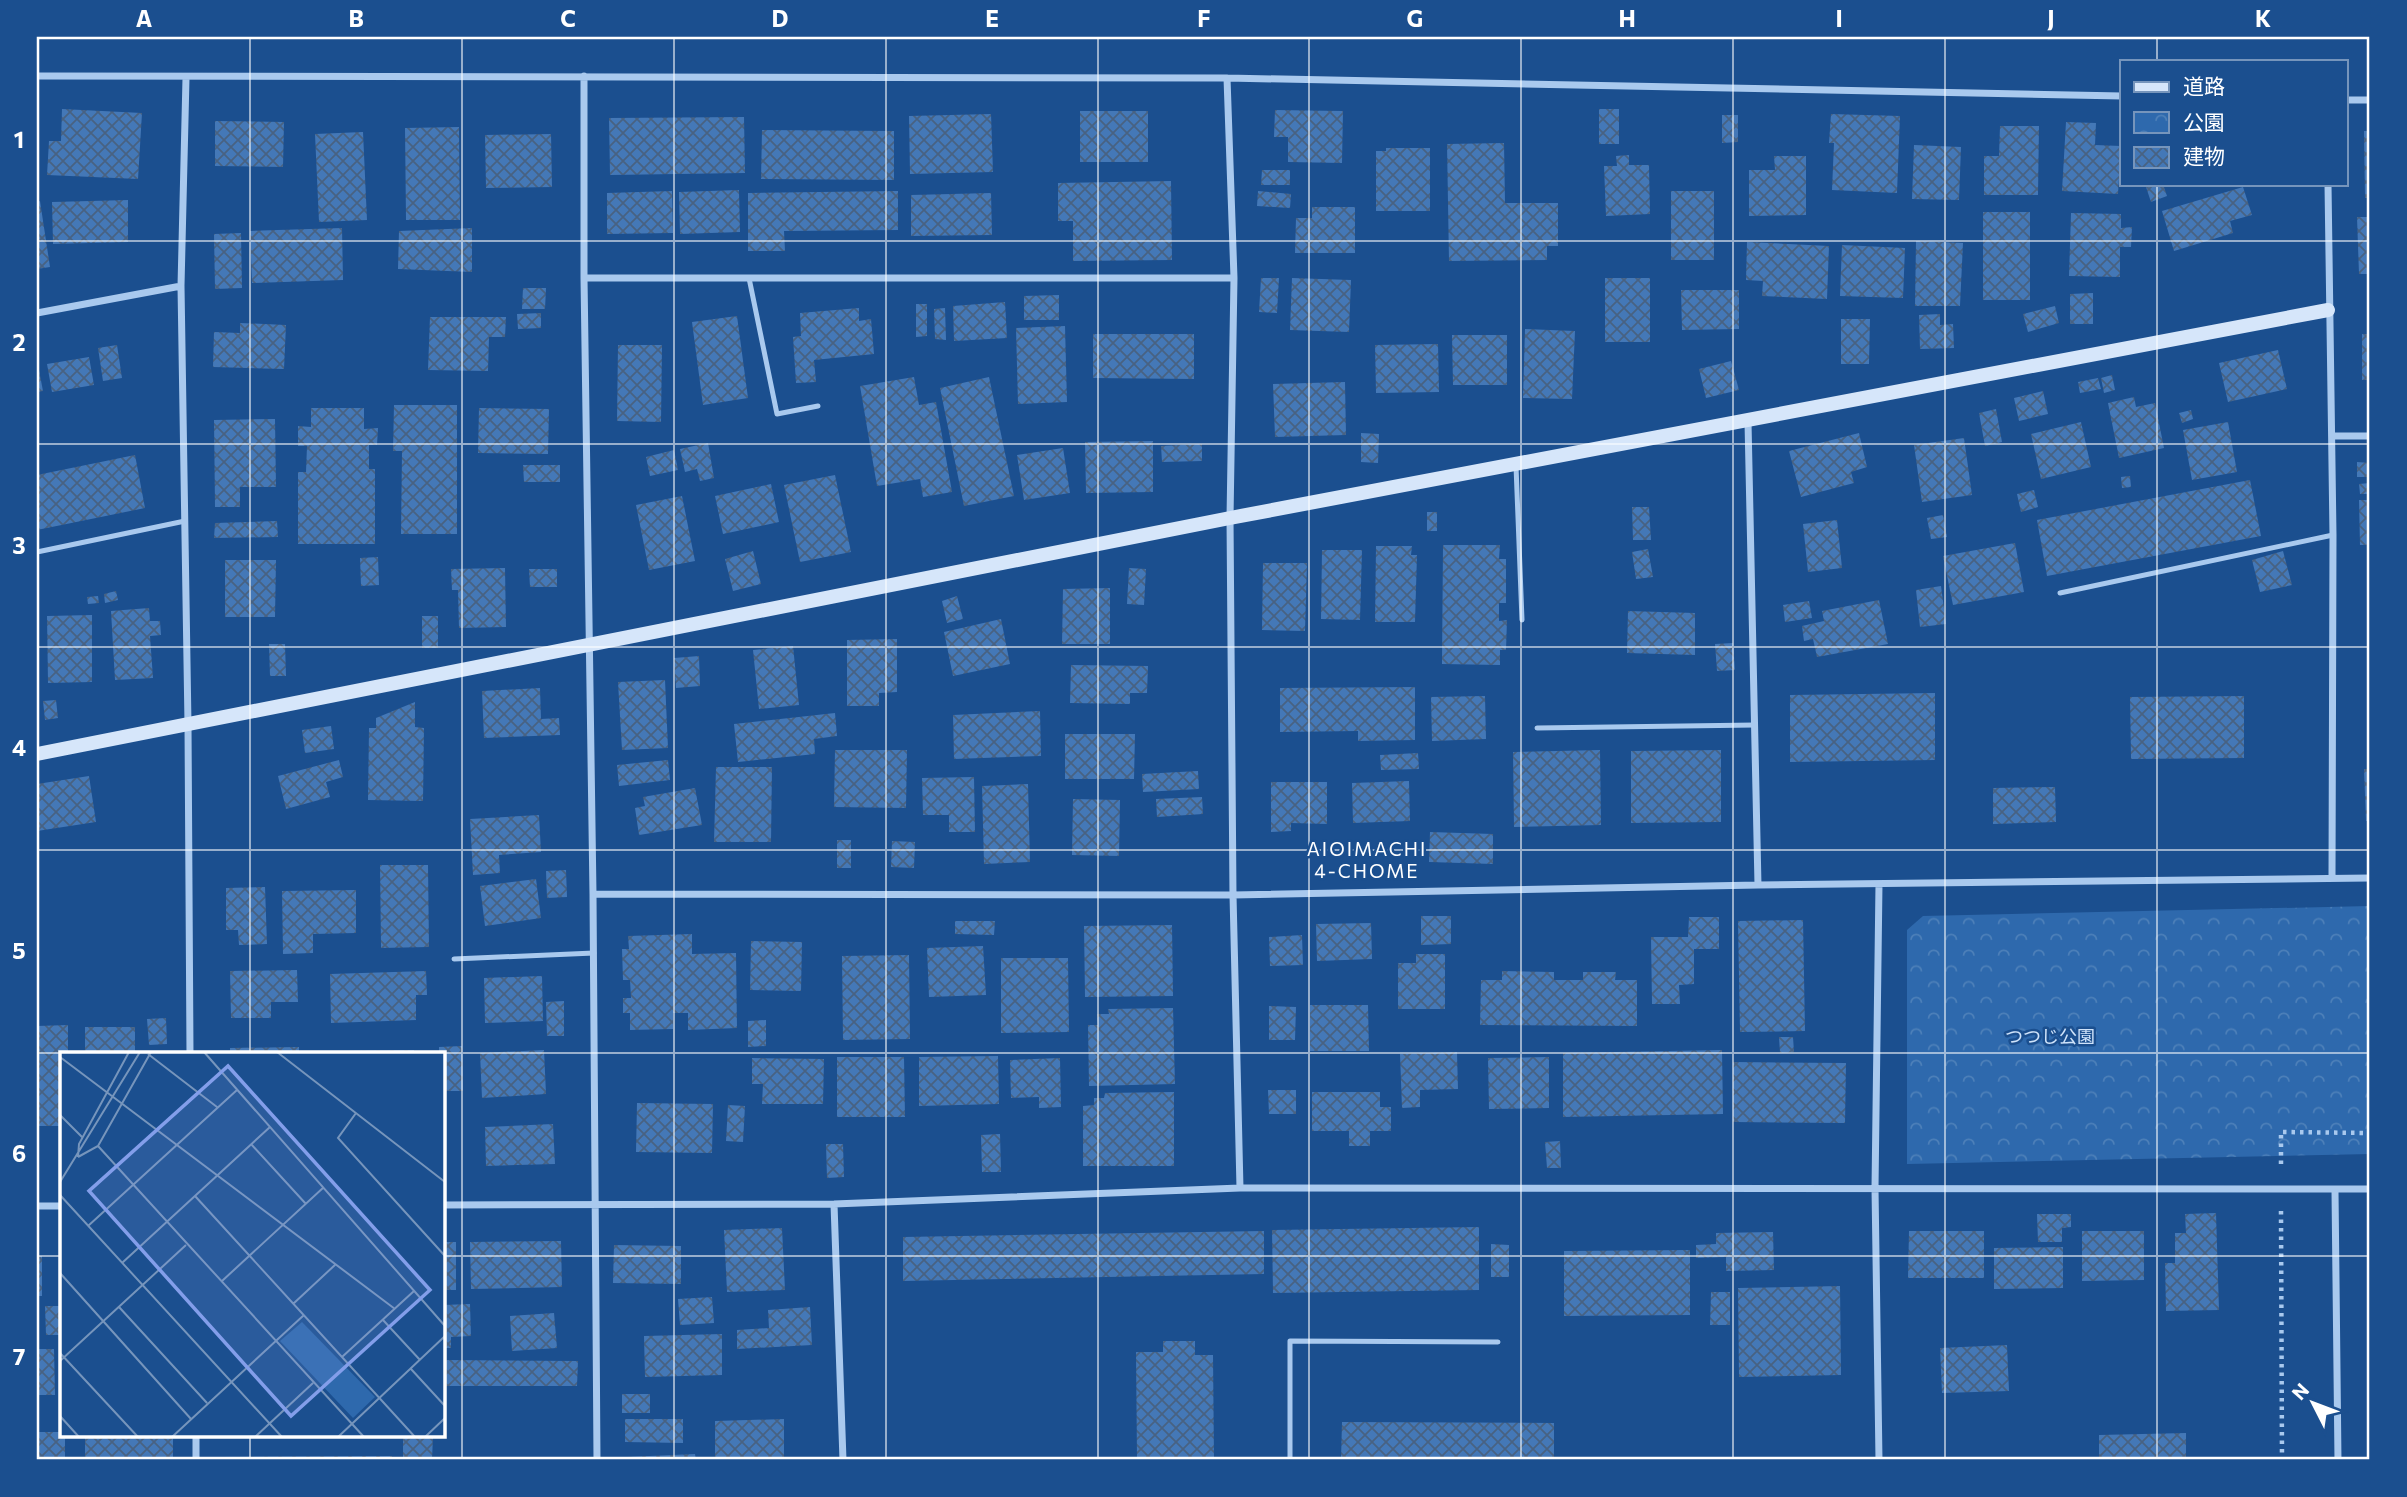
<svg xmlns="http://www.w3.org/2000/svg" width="2407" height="1497" viewBox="0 0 2407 1497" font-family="Commissioner,'Noto Sans JP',sans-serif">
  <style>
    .park { fill: url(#park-crowns) }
    .building { fill: url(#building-cross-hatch) }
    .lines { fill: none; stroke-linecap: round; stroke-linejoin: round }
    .path { stroke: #a9c9ee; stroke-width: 4.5; stroke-dasharray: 3.5 5; stroke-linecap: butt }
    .lane { stroke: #a9c9ee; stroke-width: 5 }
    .street { stroke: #a9c9ee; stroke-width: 7 }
    .secondary { stroke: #d6e6fa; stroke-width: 14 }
    .grid { fill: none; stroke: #fff; stroke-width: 2; stroke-opacity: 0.55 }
    .labels { text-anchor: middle; stroke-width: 5; stroke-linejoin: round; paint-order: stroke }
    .park-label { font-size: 18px; fill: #cfe3fa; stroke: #1b4f8f }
    .neighbourhood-label { font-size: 19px; letter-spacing: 2px; fill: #fff; stroke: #1b4f8f }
    .inset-road { fill: none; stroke: #7695bc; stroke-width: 2 }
    .view { fill: #839eea; fill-opacity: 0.15; stroke: #839eea; stroke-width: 3.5 }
    .inset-edge { fill: none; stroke: #fff; stroke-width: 3.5 }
    .neatline { fill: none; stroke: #fff; stroke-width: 2.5 }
    .grid-label { font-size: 23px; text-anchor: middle; font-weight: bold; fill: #fff }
  </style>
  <defs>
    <pattern id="park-crowns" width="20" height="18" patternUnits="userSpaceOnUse" patternTransform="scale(1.75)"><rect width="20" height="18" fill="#2e69ad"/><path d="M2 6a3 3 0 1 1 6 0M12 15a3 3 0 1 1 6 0" fill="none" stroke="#4d80b9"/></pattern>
    <pattern id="building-cross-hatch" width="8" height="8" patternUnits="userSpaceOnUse" patternTransform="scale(1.75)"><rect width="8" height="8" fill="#4478b7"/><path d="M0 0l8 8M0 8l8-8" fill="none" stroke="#486282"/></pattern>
  </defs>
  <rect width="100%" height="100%" fill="#1b4f8f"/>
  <path class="park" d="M2370,906v248l-463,10v-234l16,-14z"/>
  <path class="building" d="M62,109l80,4 -4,66 -91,-4 2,-34h12z
    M1599,109h20v35h-20z
    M1275,110l68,1 -1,52 -54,-1v-25h-14z
    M1080,111h68v51h-68z
    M991,114l2,58 -83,2 -1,-58z
    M1831,114l69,2 -3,77 -65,-3 2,-47h-5z
    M1722,115h16v27l-16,1z
    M744,117l1,56 -135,2 -1,-57z
    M215,121l69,1 -1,45 -68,-1z
    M2066,122l30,1 -1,22 26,1 -3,48 -56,-3z
    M2000,126h39l-1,69h-54v-39h15z
    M459,127l1,93h-54l-1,-92z
    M762,130l132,1v49l-133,-1z
    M2364,131h6v67h-5z
    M363,132l4,88 -48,2 -4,-88z
    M551,134l1,53 -66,1 -1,-53z
    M1504,143l1,60h53v43h-11v14l-98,1 -2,-117z
    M1914,145l47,2 -2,53 -47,-1z
    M1386,148h44v63h-54v-60h10z
    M1629,155v10h20l1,49 -44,2 -2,-50h13l-1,-10z
    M1774,156h32v59l-57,1v-46h26z
    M1262,170h28v15h-29z
    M1171,181l1,79 -99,1v-40h-15v-38z
    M2157,184h6l4,12 -16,6 -5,-15z
    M2243,187l9,28 -22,6 3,12 -59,18 -12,-40z
    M739,190l1,42 -60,2 -1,-42z
    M672,191l1,42 -66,1v-41z
    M898,191v39l-114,1 1,20h-37v-58z
    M1258,191l33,3 -1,14 -33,-2z
    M1671,191h43v69h-43z
    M991,193l1,42 -81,1v-41z
    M128,200v42l-75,2 -1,-42z
    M40,201l10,66 -13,2v-67z
    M1312,207h43v46h-60l1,-35h16z
    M1983,212h47v88h-47z
    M2071,213l50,1v14l11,-1 -1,20h-11v30l-51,-1z
    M2357,217h13v57h-11z
    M342,228l1,52 -91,3 -2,-52z
    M472,228v44l-74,-3 1,-38z
    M241,233l1,55 -27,1 -1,-55z
    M1916,241l47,2 -3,63h-45z
    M1747,242l82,4 -2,53 -65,-3 1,-15 -17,-1z
    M1842,245l63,3 -2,50 -63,-2z
    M1261,278h18l-2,35 -18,-1z
    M1292,278l59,2 -2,52 -59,-2z
    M1605,278h45v64h-45z
    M523,288h23l-1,21h-23z
    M1681,290h58v39l-57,1z
    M2093,293v31h-23v-30z
    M1059,295v25h-35v-24z
    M1005,302l2,36 -53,3 -1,-35z
    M916,304h11v32l-11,1z
    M2055,306l4,17 -31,9 -5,-18z
    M859,308v13l12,-2 3,35 -60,6 2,22 -20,1 -3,-46 8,-1 -1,-23z
    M945,308l1,32 -11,-1 -1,-30z
    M541,313v15l-23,1 -1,-15z
    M1940,314v11l13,-1 1,24 -34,1 -1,-34z
    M737,316l11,82 -45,7 -11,-83z
    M430,317h76l-1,20h-16l-1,34 -60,-1z
    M1841,319h29l-1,45h-28z
    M240,323l46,2 -2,44 -71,-2 1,-35 26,1z
    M1065,326l2,76 -49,2 -2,-76z
    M1525,329l50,2 -3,68 -49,-1z
    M1093,334h101v45l-101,-1z
    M2362,334h8v46h-8z
    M1452,335h55v50h-54z
    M1438,344l1,48 -63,1 -1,-48z
    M117,345l5,33 -19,3 -5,-33z
    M618,345h44l-1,77 -44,-1z
    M2278,350l9,39 -59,13 -9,-39z
    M89,357l5,28 -42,7 -5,-28z
    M37,360l6,31 -6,1z
    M1731,361l8,29 -33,8 -7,-29z
    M2112,375l3,15 -11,3 -3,-15z
    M914,377l5,28 17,-3 16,90 -29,5 -3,-18 -43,7 -17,-100z
    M989,377l25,119 -50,10 -24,-118z
    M2098,378l3,11 -21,4 -2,-11z
    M1345,382l1,53 -71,2 -2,-53z
    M2043,391l5,23 -29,7 -5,-23z
    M2134,397l2,10 19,-4 9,45 -45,10 -11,-55z
    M394,405h63v129h-56l1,-83h-9z
    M311,408h53v21l14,-1 -1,17h-8v24h6v75h-77v-72h8l1,-26h-9v-20l13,1z
    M479,408l70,1 -1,45 -70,-1z
    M1996,409l6,33 -17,4 -6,-33z
    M2191,410l2,9 -11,4 -3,-10z
    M275,419l1,68h-36v20h-25l-1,-87z
    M2081,422l10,45 -50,12 -10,-45z
    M2228,422l9,50 -45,8 -9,-50z
    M1361,433l18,1 -1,29 -17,-1z
    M1859,433l8,34 -16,5 3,11 -53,14 -12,-46z
    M1964,438l8,57 -50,7 -8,-57z
    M1153,441v51l-67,1 -1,-51z
    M708,443l6,35 -14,3 -3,-12 -12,3 -5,-23z
    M1202,444v17l-40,1 -1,-16z
    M1063,448l7,45 -46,7 -7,-45z
    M674,450l4,20 -28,6 -4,-19z
    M135,455l10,53 -108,22v-55z
    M2357,462l13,1v14h-13z
    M523,465h37v17h-36z
    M835,475l16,77 -51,10 -16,-77z
    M2130,476l1,11 -9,1 -1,-11z
    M2250,480l11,56 -214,40 -10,-56z
    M2370,483v11h-10l-1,-10z
    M771,484l8,38 -56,12 -8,-38z
    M2034,490l4,17 -17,5 -4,-18z
    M682,496l13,65 -46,9 -13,-65z
    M2359,500h11v45h-10z
    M1632,507h17l2,33h-18z
    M1427,512h10v19h-10z
    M1943,515l4,22 -16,2 -4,-21z
    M1837,520l5,48 -34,4 -5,-48z
    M277,521l1,16 -64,1 1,-15z
    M2015,543l9,49 -71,13 -10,-49z
    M1443,545h57l-1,14h7v44h-7v18l8,-1 -1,30h-6v15l-58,-1z
    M1376,546h36l-1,9h6l-2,67h-40z
    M1648,549l5,28 -17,2 -4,-27z
    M1322,550h40l-2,70 -39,-1z
    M753,551l8,33 -28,7 -8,-32z
    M2283,551l9,34 -32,7 -8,-32z
    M378,557l1,28 -18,1 -1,-28z
    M225,560h51l-1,57h-50z
    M1263,563h44l-2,68 -43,-1z
    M505,568l1,59 -47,1 -1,-38h-6l-1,-21z
    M1129,568l17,1 -2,36 -17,-1z
    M529,569h28v18h-27z
    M1941,586l5,38 -26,3 -4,-37z
    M1110,588v56h-48l1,-55z
    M116,591l2,9 -13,3 -1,-9z
    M98,596l1,7 -11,1 -1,-7z
    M957,596l6,23 -16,4 -5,-22z
    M1879,600l9,44 -71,13 -4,-18 -9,2 -2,-15 22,-5 -2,-10z
    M1809,601l3,17 -27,4 -2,-17z
    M149,608l1,13h10l1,14 -11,1 3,42 -38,2 -4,-69z
    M1628,611l67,2v42l-68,-2z
    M92,615v67l-44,1 -1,-67z
    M422,616h16v32h-16z
    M1001,619l9,45 -57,12 -9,-44z
    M897,639v53l-18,1v13h-32v-66z
    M1733,643l2,27 -18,1 -2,-27z
    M269,644h16l1,32h-16z
    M793,646l6,59 -40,4 -6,-59z
    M699,656l1,30 -24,2 -2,-30z
    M1071,665l77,1 -1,27h-17v11l-60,-1z
    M665,680l3,68 -46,2 -4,-68z
    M1415,687v53l-57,1v-10l-78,1v-44z
    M540,688l1,31 18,-1 1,17 -76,3 -2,-47z
    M1935,693v67l-145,2v-67z
    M1485,696l1,43 -54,2 -1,-44z
    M2244,696v62l-113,1 -1,-62z
    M56,700l2,18 -13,2 -2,-19z
    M415,702v25l9,1 -1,73 -55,-1 1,-72h7v-10z
    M1040,711l1,45 -87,3 -1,-44z
    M835,713l2,23 -23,3 1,15 -77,8 -4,-38z
    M331,726l3,23 -29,4 -3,-23z
    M1065,734h70l-1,45h-69z
    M835,750h72l-1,58 -72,-1z
    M1600,750l1,75 -87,2 -1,-75z
    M1721,750v72l-90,1v-72z
    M1418,753l1,16 -38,1 -1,-15z
    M339,760l4,17 -17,5 4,15 -44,12 -8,-33z
    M668,760l2,20 -51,6 -2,-21z
    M716,767h56l-1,75h-57z
    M2364,769h6v52h-4z
    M1198,771l1,18 -56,3 -1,-18z
    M89,776l7,46 -59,9v-47z
    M974,777l1,55h-26v-17h-26l-1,-37z
    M1409,781l1,40 -57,2 -1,-40z
    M1271,782h56v42l-36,-1v8l-20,1z
    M1028,784l2,78 -46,2 -2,-78z
    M2055,787l1,35 -63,2v-36z
    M695,788l7,37 -63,10 -4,-27 10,-2 -2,-9z
    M1202,797l1,17 -46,3 -1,-18z
    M1073,799l47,1 -1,56 -47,-1z
    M539,815l2,37 -42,3 1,18 -27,2 -3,-56z
    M1430,832l63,2v30l-64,-2z
    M837,840h14v28h-14z
    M892,841l23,1 -1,26 -23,-1z
    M380,865h48l1,82 -48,1z
    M566,870l1,27 -20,1 -1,-27z
    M536,879l5,39 -56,8 -5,-40z
    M265,887l2,57 -28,1 -1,-15h-12v-42z
    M356,890v43l-43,1v19l-30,1 -1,-63z
    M1421,916h30v28l-30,1z
    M1689,917h30v32h-25v35l-15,1 1,19h-28l-1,-67h37z
    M1803,920l2,111 -65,1 -2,-111z
    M955,921h40l-1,14 -39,-1z
    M1371,923l1,36 -55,2 -1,-37z
    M1172,925l1,71 -88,1 -1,-71z
    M692,934v20l44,-1 1,75 -49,2v-17h-15v16l-43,1v-17h-7v-15h8l-1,-18h-7l-1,-31h7l-1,-13z
    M1302,935l1,30 -33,1 -1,-29z
    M751,941l51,1 -1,49 -51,-1z
    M983,946l3,49 -57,2 -2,-49z
    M1416,954h29v55h-47v-46h18z
    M909,955l1,84 -67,1 -1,-84z
    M1001,958h67l1,74 -68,1z
    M297,970l1,32h-27v16h-40l-1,-47z
    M426,971l1,24h-11v25l-85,3 -1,-49z
    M1502,971l52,1v8h29v-8h33l-1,8h22v46l-157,-1 1,-45h21z
    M542,976l1,45 -58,2 -1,-45z
    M564,1001v35h-17l-1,-34z
    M1310,1005h58l1,46h-59z
    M1269,1006l27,1 -1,33h-26z
    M1173,1008l2,76 -86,2 -1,-61h10l-1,-11h12l-1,-5z
    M166,1018l1,26 -18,1 -2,-26z
    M766,1020v26l-18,1v-26z
    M68,1025v29h-7v72h-24v-100z
    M85,1027h50v27h-50z
    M1779,1037h14l1,15 -14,1z
    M462,1046l1,45h-20v-37h-4v-7z
    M299,1047v7h-69v-6z
    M414,1050v4h-67v-3z
    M544,1050l2,44 -64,4 -2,-45z
    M1722,1050l1,64 -160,3v-64z
    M1457,1052l1,37 -38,1v17l-18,1 -2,-54z
    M998,1056l1,48 -80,2v-49z
    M837,1057h67l1,60h-68z
    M1549,1057v51l-60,1 -1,-51z
    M752,1058l72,1 -1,45h-61l1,-20h-11z
    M1060,1058l1,49 -22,1v-11l-28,1 -1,-38z
    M1733,1062l113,1 -1,60 -112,-1z
    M1268,1090h28v24h-27z
    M1174,1092v74h-91v-60l11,-1v-7h10l1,-5z
    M1312,1092h68v15h11v24h-21v15h-21v-15h-37z
    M637,1103l76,1 -1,49 -76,-1z
    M728,1105l17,1 -2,36 -17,-1z
    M553,1124l2,40 -69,2 -1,-39z
    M1000,1134l1,38h-19l-1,-37z
    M1560,1141l1,27h-14l-2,-26z
    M826,1144h17l1,33 -17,1z
    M2216,1213l3,97 -53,1 -1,-48h10v-30h11l-1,-19z
    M2037,1214h34v13l-9,1v14h-24z
    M1479,1227v63l-206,3 -1,-63z
    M782,1228l3,62 -58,2 -3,-62z
    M1264,1231v43l-361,7v-44z
    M1909,1231h75v47h-76z
    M2082,1231h62v49l-62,1z
    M1773,1232l1,38 -48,1v-14l-30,1v-13l20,-1v-11z
    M561,1241l1,46 -91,2 -1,-47z
    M443,1242h13v48h-13z
    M1491,1244l18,1v32h-18z
    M614,1245l67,1v38l-68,-1z
    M2063,1247v41l-69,1v-41z
    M1690,1250v65l-126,1v-65z
    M37,1256h5v40h-5z
    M1840,1286l1,89 -102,2 -1,-89z
    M1711,1292h19v33h-20z
    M712,1297l2,26 -34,2 -2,-26z
    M470,1304l1,32 -20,1v11h-8v-43z
    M45,1306h16v29h-15z
    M810,1307l2,38 -75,4v-19l32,-2 -1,-18z
    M554,1313l3,35 -45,3 -2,-35z
    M722,1334v41l-77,2 -1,-41z
    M1163,1341h32v14h18l1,105h-77l-1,-108h27z
    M2007,1345l2,46 -67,2 -2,-45z
    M37,1349h17l1,46h-18z
    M443,1360l135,1 -1,25h-134z
    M622,1394h28v19h-28z
    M625,1419h58v24l-58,-1z
    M784,1419v41h-69v-39z
    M1342,1422l212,1v37h-213z
    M37,1432h24v4h4v24h-28z
    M2186,1433v27h-87v-25z
    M85,1436h88v24h-88z
    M403,1436h30l-1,24h-29z
    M695,1454l1,6h-69v-3z
    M392,1456v4h-171v-3z"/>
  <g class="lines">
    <path class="path" d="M2281,1164v-32l89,1
      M2281,1211l1,249"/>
    <path class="lane" d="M749,278l28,136 41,-8
      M1516,466l6,154
      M37,552l148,-31
      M2060,593l273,-58
      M1537,728l218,-3
      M454,959l140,-6
      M1290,1460v-119l208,1"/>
    <path class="street" d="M37,76l1190,2 895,18
      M584,76v202l9,616 4,566
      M186,78l-5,208 7,438 2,330
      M1227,78l7,200 -4,240 3,377 7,293
      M2346,100h24
      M2328,184l5,351 -1,343
      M584,278h650
      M37,313l144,-27
      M1748,422l10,463
      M2332,436h38
      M593,894l640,1 525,-10 612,-7
      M2335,1191l3,269
      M834,1204l9,256
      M443,1205l391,-1 406,-16 1130,1
      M37,1206h24
      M196,1436v24
      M1879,1460l-4,-272 4,-304"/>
    <path class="secondary" d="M37,754l1193,-236 1098,-208"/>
  </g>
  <path class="grid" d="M250,37v1017M462,37v1423M674,37v1423M886,37v1423M1098,37v1423M1309,37v1423M1521,37v1423M1733,37v1423M1945,37v1423M2157,37v24M2157,184v1276M37,241h2333M37,444h2333M37,647h2333M37,850h2333M37,1053h2333M37,1256h24M443,1256h1927M250,1436v24"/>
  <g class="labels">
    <g class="park-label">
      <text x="2050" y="1043">つつじ公園</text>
    </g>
    <g class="neighbourhood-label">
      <text x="1367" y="856">AIOIMACHI<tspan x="1367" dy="22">4-CHOME</tspan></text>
    </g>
  </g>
  <g transform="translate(60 1052)">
    <rect width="385" height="385" fill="#1b4f8f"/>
    <path d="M242,270l73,75 -22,21 -73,-77z" fill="#2e69ad"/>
    <path class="inset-road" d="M144,0l241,274M217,0l168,130M88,2l69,53M0,5l335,252M296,61l-18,25 107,118M0,63l22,22M191,92l55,60M38,94l266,291M18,105l20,-11 53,-94M18,105l1,-13 50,-92M0,130l80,-130M0,143l222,242M135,144l220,241M28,174l149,-136M62,211l148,-136M0,221l131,146M162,229l102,-94M233,252l43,-40M59,255l88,96M323,268l37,40M0,301l78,84M282,305l72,-66M0,309l126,-116M351,317l34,37M0,364l19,21M112,385l132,-122M195,385l58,-54M278,385l107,-101M365,385l20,-19"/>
    <path class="view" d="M168,14l202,224 -139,126 -202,-225z"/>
    <rect width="385" height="385" class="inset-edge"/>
  </g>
  <rect width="2407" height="1497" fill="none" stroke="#1b4f8f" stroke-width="77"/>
  <rect x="2120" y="60" width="228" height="126" fill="#1b4f8f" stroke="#7695bc" stroke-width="2"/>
  <rect x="2134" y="82" width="35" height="10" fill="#d6e6fa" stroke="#7695bc" stroke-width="2"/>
  <text x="2183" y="94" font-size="21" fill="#ffffff">道路</text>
  <rect x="2134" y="112" width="35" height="21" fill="url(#park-crowns)" stroke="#7695bc" stroke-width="2"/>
  <text x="2183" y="130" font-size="21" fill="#ffffff">公園</text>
  <rect x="2134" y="147" width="35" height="21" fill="url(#building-cross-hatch)" stroke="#7695bc" stroke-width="2"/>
  <text x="2183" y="164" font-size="21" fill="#ffffff">建物</text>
  <g transform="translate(2313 1403) rotate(312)" stroke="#1b4f8f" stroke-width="5" paint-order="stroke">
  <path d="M0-5L12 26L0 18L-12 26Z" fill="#ffffff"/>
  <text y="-10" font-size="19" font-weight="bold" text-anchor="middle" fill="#ffffff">N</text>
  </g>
  <rect x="38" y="38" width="2330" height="1420" class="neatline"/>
  <g class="grid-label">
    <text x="144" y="27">A</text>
    <text x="356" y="27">B</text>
    <text x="568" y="27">C</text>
    <text x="780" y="27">D</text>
    <text x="992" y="27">E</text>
    <text x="1204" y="27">F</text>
    <text x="1415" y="27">G</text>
    <text x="1627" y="27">H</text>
    <text x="1839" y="27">I</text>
    <text x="2051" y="27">J</text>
    <text x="2263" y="27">K</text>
    <text x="19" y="148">1</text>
    <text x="19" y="351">2</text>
    <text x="19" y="554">3</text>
    <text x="19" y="756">4</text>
    <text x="19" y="959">5</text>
    <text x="19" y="1162">6</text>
    <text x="19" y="1365">7</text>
  </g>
</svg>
